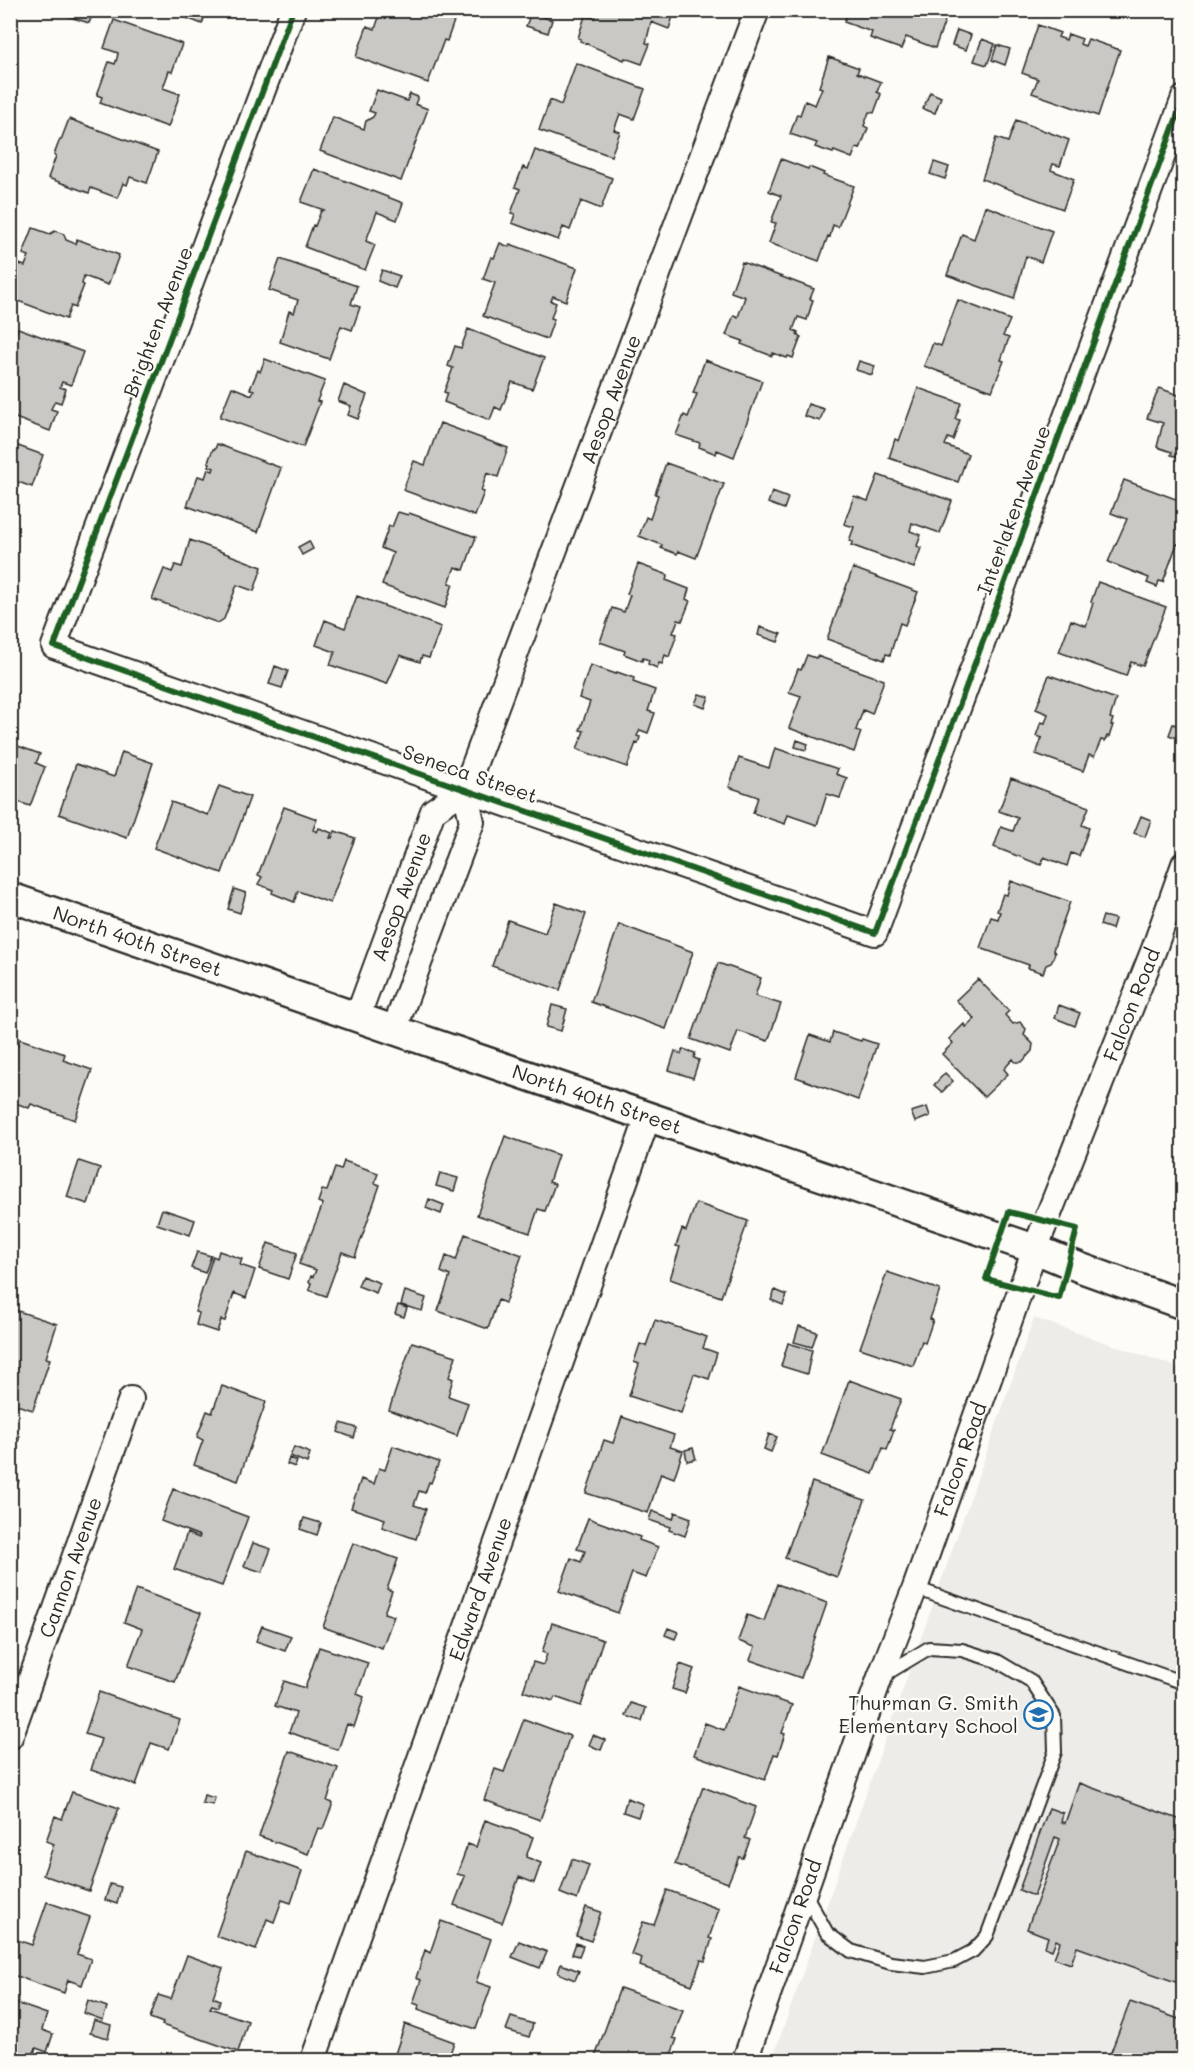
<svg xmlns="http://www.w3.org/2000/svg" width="1194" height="2071" viewBox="0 0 1194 2071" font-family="Mali,sans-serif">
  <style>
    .built { fill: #edece8 }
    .building { fill: #c9c8c4; stroke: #2b2b2b; stroke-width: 1.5 }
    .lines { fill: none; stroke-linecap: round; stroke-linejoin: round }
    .service-casing { stroke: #2b2b2b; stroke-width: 16 }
    .minor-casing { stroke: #2b2b2b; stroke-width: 28 }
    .tertiary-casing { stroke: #2b2b2b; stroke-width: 33 }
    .service { stroke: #fdfcf7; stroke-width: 12 }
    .minor { stroke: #fdfcf7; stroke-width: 24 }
    .tertiary { stroke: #fdfcf7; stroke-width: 28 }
    .cycleway-casing { stroke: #fdfcf7; stroke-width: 10 }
    .cycleway { stroke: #1b5e20; stroke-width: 6 }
    .labels { text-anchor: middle; stroke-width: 4.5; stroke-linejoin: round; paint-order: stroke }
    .street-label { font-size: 20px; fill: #2b2b2b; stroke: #fdfcf7 }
    .poi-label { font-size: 20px; fill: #2b2b2b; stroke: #fdfcf7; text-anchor: end }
  </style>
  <rect width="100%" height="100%" fill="#fdfcf7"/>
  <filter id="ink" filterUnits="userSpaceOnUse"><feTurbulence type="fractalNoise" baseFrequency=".0167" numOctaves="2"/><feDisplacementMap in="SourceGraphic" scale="12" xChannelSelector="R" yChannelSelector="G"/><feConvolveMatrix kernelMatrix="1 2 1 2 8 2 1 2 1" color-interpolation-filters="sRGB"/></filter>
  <g filter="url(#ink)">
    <path class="built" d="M1034,1318l149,51v691h-411z"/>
    <path class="building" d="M69,10h13l11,4 -4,9 -22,-7z
      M166,10h41l-5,14z
      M378,10h47l29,11 -7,20 -3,-1 -16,43 -72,-26 11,-31 8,3 3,-9z
      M598,10h77l-6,19 -18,-7 -5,21 4,1 -8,20 -17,-6 -1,2 -44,-19 1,-2 -3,-1 7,-22 10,2z
      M848,10h95l5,2 -13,36 -29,-11 -5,12 -31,-11 2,-6 -28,-10z
      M531,13l21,7 -4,13 -22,-7z
      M114,20l68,24 -10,28 -3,-1 -6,17 17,6 -12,33 -68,-24 2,-6 -5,-2 12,-33 6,2 2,-6 1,-5 -14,-5z
      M1038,25l22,8 -2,4 8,3 2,-6 14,5 -2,5 5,2 3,-7 32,11 -22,66 -66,-23 6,-14 -16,-6z
      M957,30l14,5 -5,15 -14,-5z
      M982,39l13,5 -8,21 -13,-4z
      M997,45l13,4 -5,16 -13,-5z
      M829,57l30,11 -2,5 24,9 -4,10 4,2 -7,19 -5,-1 -5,14 4,2 -8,21 -4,-1 -4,10 -18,-7 -1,2 -18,-6 2,-4 -27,-9 7,-20 3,1 5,-14 10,4 7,-17 -3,-1z
      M576,63l69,26 -11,30 -14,-5 -6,16 6,2 -9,24 -72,-26 11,-30 11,5z
      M377,90l30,11 3,-7 8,3 -3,7 13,5 -27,72 -81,-30 13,-34 31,12 2,-8 7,-4 2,-4 -6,-2z
      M930,92l11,5 -6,16 -12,-4z
      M69,119l89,33 -11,31 -17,-6 -3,8 -4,-2 -5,14h-3l-24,-9 -2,5 -41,-15 8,-22 -2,-1 6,-16 1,1z
      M1016,120l53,20 -9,26 -7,-2 -2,6 23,9 -11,30 -81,-30 14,-41 12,4z
      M535,150l77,28 -11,31 -20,-8 -11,29 -7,-3 -5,13 -46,-17 3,-9 -4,-1 9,-24 -5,-2 8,-20 5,2z
      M781,159l27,10 1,-2 15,6 -1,2 31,11 -16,41 -5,-2 -3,12 -2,-1 -9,25 -50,-18 7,-20 -5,-1 10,-26 -12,-5z
      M934,162l15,5 -4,12 -15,-5z
      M314,169l89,34 -6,17 -20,-8 -11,29 9,4 -10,25 -60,-23 8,-22 2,1 6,-15 3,-1 -23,-8z
      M985,206l67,25 -11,31 -15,-6 -12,43 -67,-24 15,-41 12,5z
      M33,228l17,6 5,-3 9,3 2,6 10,4 1,-5 42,16 -11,30 -24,-9 -2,8 2,1 -9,23 -4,-2 -5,13 -56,-21v-12l9,-22 6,2 4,-10 -6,-2z
      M500,243l9,4 1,-3 67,24 -11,33 -13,-5 -2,5 5,2 -5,15 3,1 -7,20 -64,-23 12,-33 -12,-4 8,-22 3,1z
      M280,259l77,27 -6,18 9,3 -8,23 -11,-4 -12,33 -49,-17 9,-31 5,2 4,-13 -29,-10z
      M742,262l72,27 -4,10 3,1 -6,20 -9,-3 -5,13 5,2 -1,3 4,2 -8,21 -5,-2 -1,2 -14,-5 -1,3 -31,-12 2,-3 -17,-6 8,-20 4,2 7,-20 -14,-5z
      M382,270l18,6 -5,12 -17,-7z
      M958,300l52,20 -7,16 6,2 -8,22 3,1 -12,30 -68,-25 9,-23 8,3z
      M18,328l65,24 -12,33 -9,-3 -2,5 6,2 -5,14 -6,-2 -4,8 6,2 -7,20 -40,-15v-68z
      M468,329l76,29 -12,31 -20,-7 -11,28 -6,-3 -5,13 -46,-18 3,-9 -3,-1 9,-24 -5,-2 7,-20 6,2z
      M265,359l60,22 -8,20 3,1 -17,45 -83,-30 12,-30 20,8 2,-5 -4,-1 8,-19 2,2z
      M705,360l57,21 -28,76 -17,-7 -1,4 -17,-7 1,-4 -24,-8 8,-20 4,2 9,-23 -4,-1z
      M859,361l16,5 -3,9 -16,-5z
      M344,385l23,10 -9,24 -10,-4 3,-9 -13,-5z
      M918,388l43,15 -6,16 5,1 -7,20 -5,-2 -3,7 23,9 -10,28 -69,-24 6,-19 4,2z
      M1159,388l25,9v61l-13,-3 1,-3 -15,-5 6,-24 -16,-5z
      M808,404l16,5 -4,12 -16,-5z
      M440,423l68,25 -10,29 -11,-4 -6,18 3,1 -9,24 -72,-26 11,-29 11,4z
      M10,443l33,12 -11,32 -22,-8z
      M217,444l64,24 -23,64 -71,-26 11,-30 7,2 3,-9 5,2 1,-3 -5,-2 1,-3 -2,-1 5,-13h2z
      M666,463l58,21 -28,74 -18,-7 -1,3 -16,-6 1,-3 -23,-9 7,-19 4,2 8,-24 -3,-1z
      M878,475l74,26 -12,32 -28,-10 -2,8 11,4 -4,11 4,2 -7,20 -63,-23 2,-3 -4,-1 5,-14 -10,-3 10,-28 14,5z
      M1124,480l60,22v36l-3,7 -4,-1 -14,38 -4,-1 -2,6 -10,-4 2,-5 -41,-16 19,-43 -16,-6z
      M772,492l16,6 -4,11 -16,-6z
      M398,512l10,3 1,-2 67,24 -12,33 -9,-3 -6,16 4,1 -8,24 -63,-23 11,-32 -12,-5 8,-22 3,1z
      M190,540l72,27 -8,24 -17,-6 -13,34 -6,4 -66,-24 12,-30 8,3 3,-7 7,2z
      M309,541l4,8 -11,6 -4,-8z
      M638,564l30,11 -2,5 23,9 -3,10 4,2 -8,20 -4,-1 -5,13 4,1 -8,23 -4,-2 -3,9 -3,-1 -2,5 -9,-4 1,-4 -6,-2 -1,3 -18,-7 1,-3 -25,-9 12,-34 12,4 6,-17 -3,-1z
      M853,568l65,24 -13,33 -5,-2 -10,32 -4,-1 -2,6 -57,-21z
      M1098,582l68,25 -23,59 -12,-4 -5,14 -67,-24 12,-32 15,6 7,-23 -2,-1z
      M357,596l84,31 -12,31 -7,-2 -2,6 -20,-7 -13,29 -57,-19 5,-13 -19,-7 9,-25 20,8z
      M760,627l21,7 -3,8 -20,-7z
      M807,655l9,3 1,-2 67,24 -12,34 -9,-4 -7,20 5,2 -7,20 -65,-24 12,-32 -12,-4 9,-23 3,1z
      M590,665l26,9 1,-2 17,6 -1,4 22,8 -7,21 7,2 -7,20 -8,-3 -3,6 3,1 -2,7 -2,-1 -9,24 -50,-18 7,-18 -4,-1 10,-28 -11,-4z
      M275,666l13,5 -6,17 -13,-4z
      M1049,675l67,24 -6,19 3,1 -2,6h2l-4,12 -2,-1 -2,5 -4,-1 -7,17 -5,-2 -6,16 -47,-17 6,-16 -6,-2 5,-14 4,1 3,-9 -12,-5z
      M699,694l10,3 -4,11 -10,-4z
      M1173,724l11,3 -4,12 -11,-4z
      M797,740l11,4 -2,6 -11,-3z
      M18,746l22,8 -4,9 9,4 -15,39 -20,-7v-48l5,2z
      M775,748l63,21 -2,5 11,4 -7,20 -13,-4 -10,31 -29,-10 -3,9 -32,-11 5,-16 -29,-10 10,-29 30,10z
      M122,752l31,11 -26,75 -68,-24 17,-50 38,13z
      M1011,778l78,29 -7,18 7,3 -10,28 -8,-3 -4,13 -23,-9 -3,8 -47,-18 7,-20 12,4 5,-13 -19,-7z
      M219,786l31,11 -28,76 -68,-25 17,-46 37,13z
      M284,807l33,12 -4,11 4,2 2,-4 13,5 -2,5h2l3,-7 20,7 -25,65 -32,-12 -4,11 -22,-9 1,-3 -15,-6 4,-7 -4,-2z
      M1141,816l10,4 -6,17 -11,-4z
      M1011,881l59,21 -17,48 2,3 -4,10 -5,2 -3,8 -15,-5 1,-3 -49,-17 11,-31 7,2 2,-7 -3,-1 6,-17 4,1z
      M234,889l12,4 -6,20 -12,-4z
      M556,903l30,11 -26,76 -68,-24 16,-46 37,13z
      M1103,916l12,3 -3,10 -12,-4z
      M619,924l74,28 -27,77 -75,-27z
      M718,963l43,15 -6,18 26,8 -13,37 -30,-10 -8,22 -39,-14z
      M978,979l31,32 -4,4 8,9 7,-2 6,7 -2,6 9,9 -1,7 -10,11h-7l-2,-3 -9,10 4,5 -24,23 -42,-43 11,-11 -4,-4 15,-15 2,3 9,-8 -19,-19z
      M552,1005l15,4 -6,22 -15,-4z
      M1059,1005l21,8 -5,13 -20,-8z
      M833,1032l28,9 1,-2 15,5 -19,56 -62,-23 14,-42 20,7z
      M20,1039l45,15 -2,6 29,10 -17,50 -44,-16 -2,4 -19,-7v-59l8,3z
      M683,1049l12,4 -1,5 5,2 -6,18 -24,-8 6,-19 6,3z
      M945,1073l8,8 -11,11 -8,-7z
      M927,1107l3,9 -15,6 -4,-10z
      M505,1136l53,19 -9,27 6,2 -10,27 -7,-2 -8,24 -53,-18z
      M79,1161l21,7 -12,36 -21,-7z
      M344,1161l34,12 -3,10 5,2 -25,72 -13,-5 -16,44 -17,-6 2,-7 -2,-1 2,-6 2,1 3,-7 -17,-6 24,-60 -5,-2 4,-12 5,1 8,-23 6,2z
      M440,1173l18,5 -4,13 -18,-5z
      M429,1199l15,6 -3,9 -15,-6z
      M696,1203l52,18 -27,76 -51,-18 10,-32 -4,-1 6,-17 4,2z
      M162,1209l33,11 -5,15 -33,-11z
      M465,1234l57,21 -17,48 -7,-3 -10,29 -50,-18 12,-35 -9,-4 5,-16 10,4z
      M268,1243l29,10 -9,26 -29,-10z
      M219,1251l23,8 -2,6 15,5 -9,28 -12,-5 -9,28 -4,-1 -4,12 -21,-7 3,-12 -4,-1 18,-56 4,2z
      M197,1252l14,4 -6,17 -14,-5z
      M887,1272l53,18 -10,29 3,1 -8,23 -3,-2 -9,25 -53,-18z
      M362,1276l18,7 -4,10 -18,-7z
      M775,1290l12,5 -4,10 -12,-5z
      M405,1291l21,7 -4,13 -21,-6z
      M398,1305l9,3 -3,9 -9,-3z
      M12,1309l45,15 -11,34 4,1 -17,51 -23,-7v-88z
      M655,1320l52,17 -4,11 14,5 -8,26 -15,-5 -13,39 -52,-17 10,-32 -5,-2 6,-18 6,2z
      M799,1326l18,6 -5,15 -18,-5z
      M412,1342l44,14 -7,21 4,2 -5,17 20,7 -11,33 -68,-26z
      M788,1343l24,7 -5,24 -26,-8z
      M849,1380l52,19 -11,30 4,1 -7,20 -4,-2 -10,26 -51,-19z
      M222,1386l44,16 -28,79 -44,-16 9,-25 -6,-3 10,-26 5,2z
      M622,1417l52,18 -4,12 13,4 -9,27 -13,-5 -13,40 -62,-20 18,-53 9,3z
      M341,1423l16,5 -3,10 -16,-6z
      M10,1433l10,3 -10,27z
      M769,1434l8,3 -6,15 -7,-3z
      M393,1446l46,16 -8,21 -2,-1 -4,11 -6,-2 -5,14 12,4 -10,30 -34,-12 3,-8 -34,-11 10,-29 13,5 5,-16 6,2z
      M294,1447l16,6 -3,10 -17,-7z
      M693,1448l3,11 -9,2 -2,-11z
      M289,1458l8,3 -2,6 -8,-3z
      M10,1476l9,4 -9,24z
      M812,1482l53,18 -28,77 -52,-19z
      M173,1489l75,28 -26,69 -48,-17 13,-36 12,5 1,-2 -39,-15z
      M652,1511l21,8 2,-7 16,6 -6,18 -16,-6 1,-3 -21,-7z
      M304,1518l17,5 -4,12 -17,-6z
      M588,1518l52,19 -1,3 19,7 -12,31 -14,-5 -14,40 -59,-22 12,-33 10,4 4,-11 -8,-2z
      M253,1543l18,6 -9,23 -18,-6z
      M353,1543l45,16 -11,30 5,2 -8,22 10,3 -12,32 -59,-21z
      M777,1584l50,19 -26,75 -51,-18 5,-13 -17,-6 9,-26 17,6z
      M136,1589l65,24 -26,69 -47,-16 14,-37 -18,-7z
      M552,1623l51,17 -22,66 -26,-9 -2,4 -30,-10 10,-29 10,3 4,-11 -5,-2z
      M262,1626l29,10 -6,15 -29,-10z
      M668,1628l10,4 -3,7 -10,-4z
      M319,1647l49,16 -11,31 7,3 -10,30 -7,-3 -9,26 -49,-18 7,-19 -21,-7 9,-25 21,7z
      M680,1664l14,5 -9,24 -13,-4z
      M739,1686l53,19 -10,28 3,1 -7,21 -4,-1 -9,26 -71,-25 11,-32 19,7z
      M99,1692l81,28 -11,29 -18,-6 -15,42 -45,-15 10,-31 -16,-5z
      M631,1703l15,5 -4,13 -16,-5z
      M524,1719l46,17 -30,84 -56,-20 11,-31 9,3z
      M593,1735l12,5 -4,10 -12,-5z
      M289,1751l49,17 -11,33 6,2 -10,26 -5,-1 -10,26 -49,-18z
      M1079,1783l105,38v164l-107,-38 -6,17 -17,-6 6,-16 -4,-2 -4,10 -7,-3 3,-10 -21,-8 33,-90 -5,-2 -21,59 -15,-6 30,-82 14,5 -2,9 4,1z
      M703,1787l53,20 -11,31 5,2 -7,18 -4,-1 -11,26 -53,-19z
      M72,1792l47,16 -30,83 -46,-16 11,-31 -8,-3 9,-25 7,3z
      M204,1795l11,3 -2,7 -11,-2z
      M627,1798l16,6 -5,13 -15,-5z
      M485,1820l48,17 -7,20 15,6 -7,20 -15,-6 -17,46 -48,-18 11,-29 -8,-2 11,-30 8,3z
      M246,1851l56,20 -11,32 -9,-3 -8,22 -7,-3 -11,31 -40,-14z
      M572,1859l17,6 -12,35 -17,-7z
      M110,1884l11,3 -4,17 -12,-4z
      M667,1890l52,19 -10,29 3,1 -7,22 -4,-1 -9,25 -52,-19 2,-8 -11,-4 12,-32 11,3z
      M47,1902l43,15 -13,37 14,5 -9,26 -14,-5 -4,13 -54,-19 2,-36 20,7z
      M586,1907l15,5 -10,29 -15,-5z
      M441,1921l50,18 -15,43 15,5 -15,42 -58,-20 1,-4 -6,-2 8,-23 -5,-2 9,-28 5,3z
      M519,1941l28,11 -7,16 -28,-11z
      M576,1943l7,3 -4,10 -7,-2z
      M187,1955l36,13 -10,29 7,3 -2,7 -6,-2 -2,3 38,13 -10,31 -76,-27 1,-2 -13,-5 8,-23 13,4z
      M561,1964l18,7 -4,9 -17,-7z
      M620,1988l63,22 -10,28 4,1 -8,21h-75z
      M88,2000l19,7 -4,13 -19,-7z
      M10,2001l37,13 -5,16 11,4 -6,18 -11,-4 -5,12h-21z
      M1130,2002l49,17 5,-13v54h-76z
      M511,2017l22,7 -4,13 -23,-7z
      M94,2020l17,5 -3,13 -18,-5z
      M405,2024l49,18 -6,18h-62l2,-5 6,2z
      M169,2056l14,4h-16z"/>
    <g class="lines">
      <defs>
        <path id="service" d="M915,1588l269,95
          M804,1892l23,41 24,18 40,12 34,4 29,-6 19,-10 14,-15 68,-184 -1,-36 -23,-35 -34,-20 -35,-11 -33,-2 -45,27"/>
        <g id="minor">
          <path d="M293,10l-239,636 821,287 309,-835"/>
          <path id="s1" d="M357,1018l76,-207 32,-22"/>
          <path id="s2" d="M394,1030l78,-208 -7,-33 292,-779"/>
          <path id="s3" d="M10,1737l121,-338"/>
          <path id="s4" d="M313,2060l335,-943"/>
          <path id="s5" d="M745,2060l135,-383 35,-89 120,-339 119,-300 30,-85"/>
        </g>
        <g id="tertiary">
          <path id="s6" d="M10,897l384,133 641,219 46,19 103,37"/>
        </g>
      </defs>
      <use href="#service" class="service-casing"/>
      <use href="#minor" class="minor-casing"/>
      <use href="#tertiary" class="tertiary-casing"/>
      <use href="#service" class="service"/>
      <use href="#minor" class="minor"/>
      <use href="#tertiary" class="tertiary"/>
      <defs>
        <path id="cycleway" d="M293,10l-239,636 821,287 309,-835
          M1009,1212l68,17 -18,69 -73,-19z"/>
      </defs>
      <use href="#cycleway" class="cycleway-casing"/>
      <use href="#cycleway" class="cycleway"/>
    </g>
  </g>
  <defs>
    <symbol id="school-ring" viewBox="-11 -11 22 22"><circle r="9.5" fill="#fdfcf7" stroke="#1f6fb2" stroke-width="1.5"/><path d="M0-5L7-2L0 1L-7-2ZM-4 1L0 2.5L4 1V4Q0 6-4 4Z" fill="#1f6fb2"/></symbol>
  </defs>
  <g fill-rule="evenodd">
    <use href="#school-ring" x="1022" y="1698" width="33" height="33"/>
  </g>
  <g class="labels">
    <g class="street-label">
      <text transform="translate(158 322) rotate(-69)" y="7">Brighten Avenue</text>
      <text dy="7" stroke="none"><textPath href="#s2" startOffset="672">Aesop Avenue</textPath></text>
      <text transform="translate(1014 510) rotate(-70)" y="7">Interlaken Avenue</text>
      <text transform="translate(470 774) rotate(19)" y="7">Seneca Street</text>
      <text dy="7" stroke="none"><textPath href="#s1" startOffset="129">Aesop Avenue</textPath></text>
      <text dy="7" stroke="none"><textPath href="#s6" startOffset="135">North 40th Street</textPath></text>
      <text dy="7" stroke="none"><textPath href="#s5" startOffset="1124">Falcon Road</textPath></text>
      <text dy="7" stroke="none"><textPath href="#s6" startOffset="621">North 40th Street</textPath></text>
      <text dy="7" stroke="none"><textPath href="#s5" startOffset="638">Falcon Road</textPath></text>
      <text dy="7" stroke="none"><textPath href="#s3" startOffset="180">Cannon Avenue</textPath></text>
      <text dy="7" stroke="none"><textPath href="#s4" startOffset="500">Edward Avenue</textPath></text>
      <text dy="7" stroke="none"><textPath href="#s5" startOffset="152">Falcon Road</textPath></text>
    </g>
    <g class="poi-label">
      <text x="1018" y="1710">Thurman G. Smith<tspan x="1018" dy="23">Elementary School</tspan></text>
    </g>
  </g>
  <rect width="1194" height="2071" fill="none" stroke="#fdfcf7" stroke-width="36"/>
  <rect x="18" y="18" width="1158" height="2035" fill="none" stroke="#2b2b2b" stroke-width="2" filter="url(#ink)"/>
</svg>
